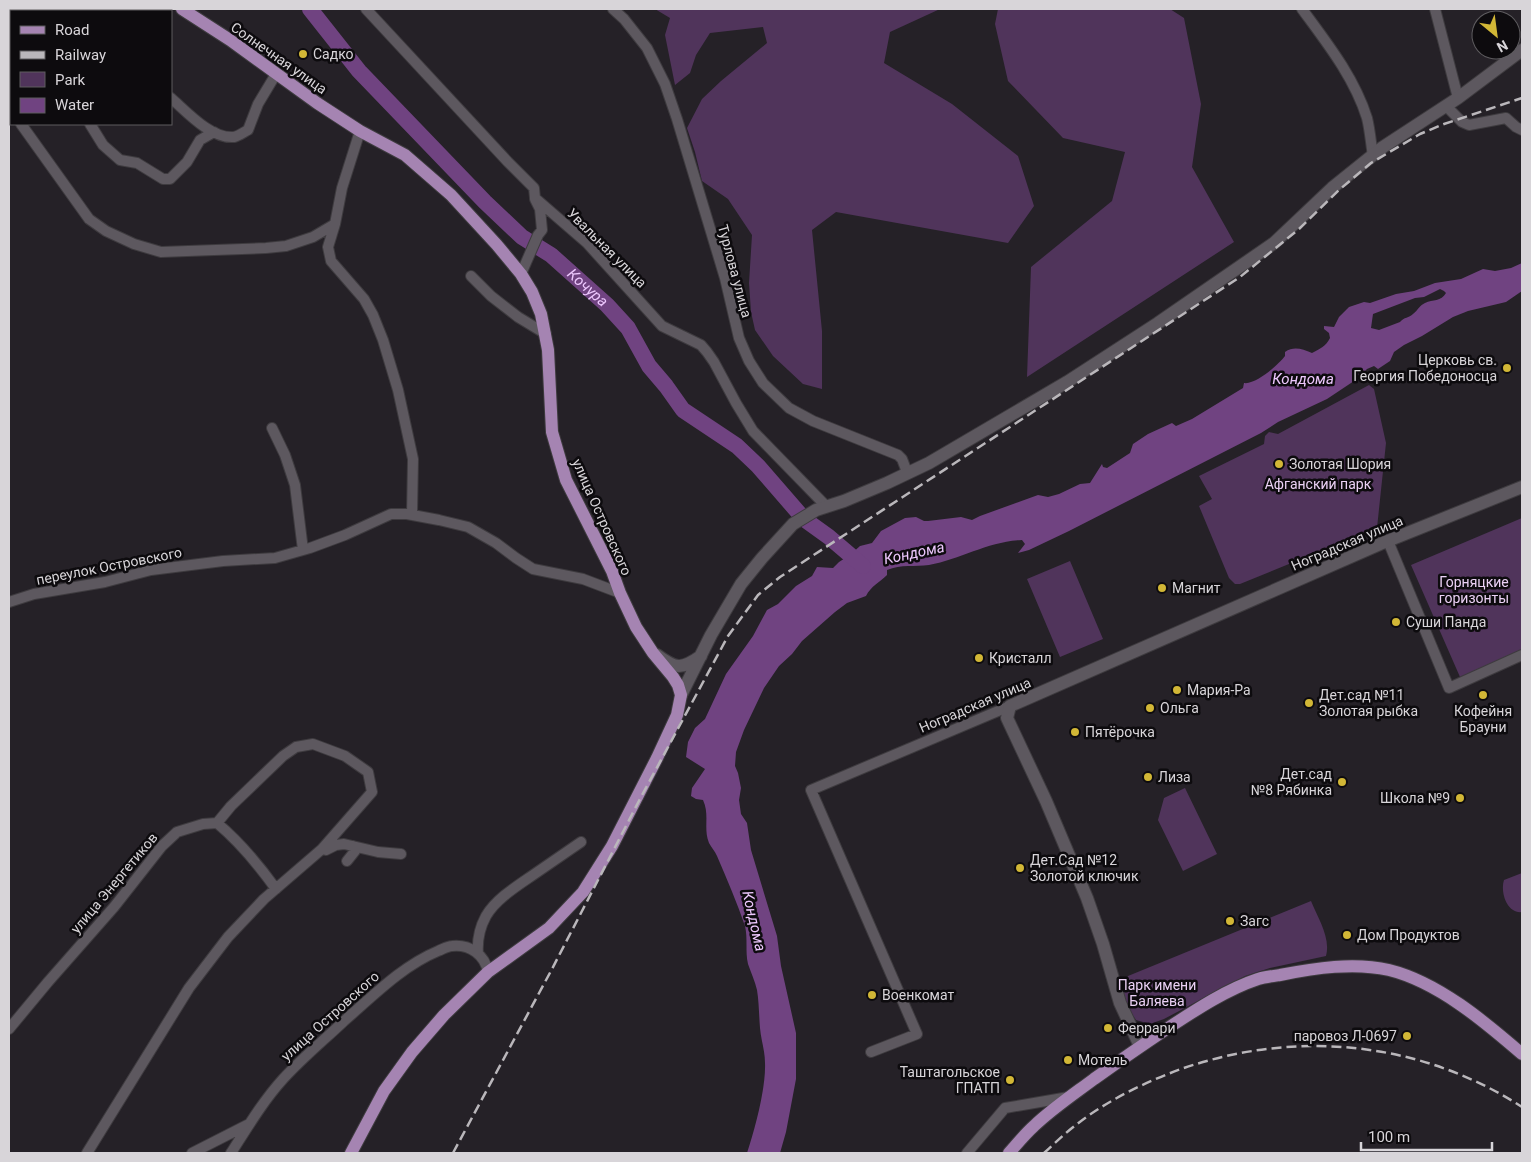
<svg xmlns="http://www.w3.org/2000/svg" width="1531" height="1162" viewBox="0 0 1531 1162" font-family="Roboto,sans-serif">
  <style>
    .green { fill: #50345b }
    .water { fill: #704381; fill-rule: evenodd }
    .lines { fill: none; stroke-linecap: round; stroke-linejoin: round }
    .river { stroke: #704381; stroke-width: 16 }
    .minor-casing { stroke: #3e3b3f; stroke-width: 12 }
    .tertiary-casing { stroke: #3e3b3f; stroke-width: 14 }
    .primary-casing { stroke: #3e3b3f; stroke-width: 14 }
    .minor { stroke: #5d585f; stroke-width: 10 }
    .tertiary { stroke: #5d585f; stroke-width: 12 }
    .primary { stroke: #a584b2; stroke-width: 12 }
    .rail { stroke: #bab7bb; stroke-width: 2.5; stroke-dasharray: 10 5; stroke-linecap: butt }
    .poi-dot { fill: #d2b736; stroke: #0d0b0e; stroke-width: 2 }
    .labels { text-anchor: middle; stroke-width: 5; stroke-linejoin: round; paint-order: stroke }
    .poi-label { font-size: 14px; fill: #d8d5d9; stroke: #0d0b0e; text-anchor: start }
    .street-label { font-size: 14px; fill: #d8d5d9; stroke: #0d0b0e }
    .park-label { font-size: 14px; fill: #ebd1f5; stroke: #0d0b0e }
    .water-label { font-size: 15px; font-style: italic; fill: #eec8fe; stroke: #0d0b0e }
  </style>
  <rect width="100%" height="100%" fill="#252127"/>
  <path class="green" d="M655,9h285l-50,23 -6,31 68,41 66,52 16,50 -26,37 -172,-31 -24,18 10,101v58l-19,-5 -30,-28 -18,-26 -4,-18 -2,-29 3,-48 -24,-36 -26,-18 -7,-29 -8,-24 15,-29 19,-18 46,-38 -4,-16 -53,6 -14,22 -6,18 -15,12 -10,-50 5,-17z
    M998,9h172l14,9 17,86 -9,63 42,75 -207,135 4,-110 81,-66 13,-49 -62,-14 -55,-57 -13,-57z
    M1369,385l5,4 12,54 -9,85 -137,56h-5l-6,-6 -30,-72 13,-7 -13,-23 65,-32 1,-8 4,-4 9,2z
    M1522,518v132l-62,27 -49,-112z
    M1070,561l33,78 -43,18 -33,-78z
    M1185,788l32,66 -34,17 -25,-51 6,-22z
    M1522,873v39c-15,2 -22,-20 -18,-32z
    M1311,901c7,17 20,37 15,55l-56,12 -25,8 -81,43 -14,5 -14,-4c-10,-15 -18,-26 -8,-44z"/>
  <path class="water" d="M1522,263v28l-16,11 -38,9 -15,6 -31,19 -18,9 -10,7 -4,9 -12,8 -4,-3 -7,3 -10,10 -30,20 -49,23 -17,11 -192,98 -40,19 -11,3 7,-9 -3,-4c-33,1 -61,19 -93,25 -14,2 -28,-1 -42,5v5c-8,8 -16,11 -21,21l-19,7 -12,9 -33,29 -10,13 -13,12 -15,22 -20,42 -8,22 -1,14 3,7 3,15 -2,12 2,14 6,9 4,27 26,86 4,30 15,67v46l-10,53 -6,21h-33c8,-24 19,-65 18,-90 0,-12 -4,-23 -5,-35 -1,-12 -1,-26 -3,-38 -2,-9 -6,-17 -9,-26 -3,-13 0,-25 -3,-38 -8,-23 -18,-47 -28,-70 -2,-5 -6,-9 -8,-13 -6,-15 1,-28 -6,-43l-7,-1 -5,-3 1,-8 13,-19 -19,-12 2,-15 7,-14 10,-9 21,-45 27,-38 14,-26 11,-6 18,-18 16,-10 5,-9 16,1 6,-6 11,-7 10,-9 12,-3 9,-12 24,-13 11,-1 8,4h4l33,-4 11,3 8,-4 58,-21 10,2 11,-3 21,-10 10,-1 12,-19 1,3 4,1 23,-15 3,-9 15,-10 24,-11 4,3 16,-7 51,-31 1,-5c12,2 34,-18 41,-27v-4c9,-6 17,-3 27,1 8,-4 14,-7 18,-15l-1,-5 -5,-4v-3l10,1 5,-10 10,-10 15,-5 6,1 26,-9 18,-3 21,-8 26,-4 22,-10 12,2 16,-3zM1440,289l4,2 2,2c-5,9 -13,6 -21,10 -5,2 -7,7 -12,11 -4,4 -9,3 -13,8l-21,8 -8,-2 2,-14 42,-16 9,-1z"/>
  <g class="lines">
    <path class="river" id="s1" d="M310,9l49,62 126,131 37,35 29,18 56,50 21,23 21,38 17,20 17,24 54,36 21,20 46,53 25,18 34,29"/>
    <defs>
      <path id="minor" d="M76,9l2,2
        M366,9l142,153 26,26 1,10 52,45 75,83 39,19 6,7 7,10 22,41 17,28 73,75
        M613,9l11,10 23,29 18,36 12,35 48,159 14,60 10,23 14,22 26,25 24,13 85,34 4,4 5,13
        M1302,9c25,34 52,68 65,109 3,12 4,26 6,38
        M1435,9l23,89
        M171,98c16,14 40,41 63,39 5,-1 10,-5 14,-7l10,-26 18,-30
        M1446,106l16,16 7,3 37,-7 10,9 6,3
        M9,107l2,3
        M21,124l68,95 17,12 28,13 27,8 105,-4 20,-2 27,-9 22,-13 7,-36 18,-57
        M90,124l13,21 17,15 17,3 26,16h7l17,-17 13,-22 14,-8
        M335,224l-7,23 3,14 33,38 9,16 10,25 15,50 15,69 -1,56
        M521,274l17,-39 4,-5 -2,-21 -5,-10
        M471,276l20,20 27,21 28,17
        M272,428l13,27 10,30 8,65
        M1388,541l61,147 73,-33
        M9,602l25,-8 71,-12 46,-12 72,-9 52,-3 35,-10 35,-13 46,-21h16l32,6 29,7 28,16 20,15 17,11 50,10 37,14
        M322,849l4,1 10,-5 8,-1 34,8 23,2
        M347,861l8,-10 -2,-5
        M478,954c-1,-13 2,-27 8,-38 10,-17 31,-30 47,-41 16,-11 32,-22 48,-33
        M9,1029l39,-47 66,-75 48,-61 15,-14 26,-8 14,-1c24,20 41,41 59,66
        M871,1052l46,-18 -106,-244 199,-84
        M87,1153l102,-165 39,-51 36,-38 58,-50 50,-57 -4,-20 -23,-16 -32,-12 -17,3 -13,9 -52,50 -14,17
        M192,1153l57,-29
        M231,1153c16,-25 32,-52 52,-74 19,-21 41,-39 61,-58 29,-25 58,-55 94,-70 5,-2 10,-5 14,-5 18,-2 33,9 36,26
        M967,1153l38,-45 64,-11"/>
      <path id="tertiary" d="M657,655c19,14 24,15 44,1
        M681,695l30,-60 30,-51 21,-26 31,-34 23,-14 28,-9 43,-18 42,-20 138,-81 91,-59 116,-80 58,-55 51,-41 75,-49 64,-48
        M1140,1046l-20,-43 -17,-59 -16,-46 -41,-97 -39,-83 3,-12 370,-162 142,-57"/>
      <path id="primary" d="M182,9l48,31 87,63 43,28 45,24 46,40 46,50 24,29 11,18 9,22 7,36 4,82 14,48 46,91 8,22 16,34 17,26 20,24 5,8 3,10 -4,20 -20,43 -45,88 -29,46 -34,36 -61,44 -44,43 -32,37 -28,39 -33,62
        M1009,1153c8,-9 16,-19 25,-27 19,-18 40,-32 60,-47 24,-17 47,-33 71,-49 29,-19 60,-40 93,-51 7,-2 15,-3 22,-4 35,-7 74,-13 109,-5 49,12 96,52 133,84"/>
    </defs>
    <use href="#minor" class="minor-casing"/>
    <use href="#tertiary" class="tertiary-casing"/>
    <use href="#primary" class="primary-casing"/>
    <use href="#minor" class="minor"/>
    <use href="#tertiary" class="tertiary"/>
    <use href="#primary" class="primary"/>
    <path class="rail" d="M453,1153l99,-184 89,-172 87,-161 30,-41 22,-18 460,-300 59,-48 40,-39 32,-27 49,-29 24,-10 78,-26
      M1044,1153c9,-8 18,-17 28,-25 32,-26 71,-45 109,-59 115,-40 239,-28 341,38"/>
  </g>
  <g class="poi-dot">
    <circle cx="303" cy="54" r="5"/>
    <circle cx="1507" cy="368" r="5"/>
    <circle cx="1279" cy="464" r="5"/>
    <circle cx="1162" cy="588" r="5"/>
    <circle cx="1396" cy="622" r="5"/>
    <circle cx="979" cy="658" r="5"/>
    <circle cx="1177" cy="690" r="5"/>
    <circle cx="1483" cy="695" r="5"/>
    <circle cx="1309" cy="703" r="5"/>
    <circle cx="1150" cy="708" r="5"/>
    <circle cx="1075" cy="732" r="5"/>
    <circle cx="1148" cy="777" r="5"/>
    <circle cx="1342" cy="782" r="5"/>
    <circle cx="1460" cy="798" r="5"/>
    <circle cx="1020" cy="868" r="5"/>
    <circle cx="1230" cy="921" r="5"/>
    <circle cx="1347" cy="935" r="5"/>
    <circle cx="872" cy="995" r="5"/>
    <circle cx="1108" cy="1028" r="5"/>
    <circle cx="1407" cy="1036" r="5"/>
    <circle cx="1068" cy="1060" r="5"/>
    <circle cx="1010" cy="1080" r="5"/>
  </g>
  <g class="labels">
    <g class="poi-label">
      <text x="313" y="59">Садко</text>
      <text x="1497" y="365" text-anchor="end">Церковь св.<tspan x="1497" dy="16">Георгия Победоносца</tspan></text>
      <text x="1289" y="469">Золотая Шория</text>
      <text x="1172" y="593">Магнит</text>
      <text x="1406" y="627">Суши Панда</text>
      <text x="989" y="663">Кристалл</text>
      <text x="1187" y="695">Мария-Ра</text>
      <text x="1319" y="700">Дет.сад №11<tspan x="1319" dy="16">Золотая рыбка</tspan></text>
      <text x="1160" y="713">Ольга</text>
      <text x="1483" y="716" text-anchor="middle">Кофейня<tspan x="1483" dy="16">Брауни</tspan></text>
      <text x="1085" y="737">Пятёрочка</text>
      <text x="1332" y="779" text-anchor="end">Дет.сад<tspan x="1332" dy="16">№8 Рябинка</tspan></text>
      <text x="1158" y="782">Лиза</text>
      <text x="1450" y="803" text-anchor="end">Школа №9</text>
      <text x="1030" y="865">Дет.Сад №12<tspan x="1030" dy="16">Золотой ключик</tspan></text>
      <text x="1240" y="926">Загс</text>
      <text x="1357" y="940">Дом Продуктов</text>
      <text x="882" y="1000">Военкомат</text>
      <text x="1118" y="1033">Феррари</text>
      <text x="1397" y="1041" text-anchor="end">паровоз Л-0697</text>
      <text x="1078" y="1065">Мотель</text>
      <text x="1000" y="1077" text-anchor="end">Таштагольское<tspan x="1000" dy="16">ГПАТП</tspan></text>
    </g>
    <g class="street-label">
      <text transform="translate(279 58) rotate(35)" y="5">Солнечная улица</text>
      <text transform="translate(607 248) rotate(45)" y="5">Увальная улица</text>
      <text transform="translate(735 271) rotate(75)" y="5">Турлова улица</text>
      <text transform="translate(602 517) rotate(66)" y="5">улица Островского</text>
      <text transform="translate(1347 543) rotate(-23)" y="5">Ноградская улица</text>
      <text transform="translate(109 566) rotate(-11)" y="5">переулок Островского</text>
      <text transform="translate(975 705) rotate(-23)" y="5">Ноградская улица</text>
      <text transform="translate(114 883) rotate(-50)" y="5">улица Энергетиков</text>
      <text transform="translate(330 1016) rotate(-42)" y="5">улица Островского</text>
    </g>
    <g class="park-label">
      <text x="1318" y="489">Афганский парк</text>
      <text x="1474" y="587">Горняцкие<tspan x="1474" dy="16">горизонты</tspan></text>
      <text x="1157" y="990">Парк имени<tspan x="1157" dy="16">Баляева</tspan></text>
    </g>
    <g class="water-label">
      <text dy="5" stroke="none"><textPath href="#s1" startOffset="395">Кочура</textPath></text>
      <text x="1303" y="384">Кондома</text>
      <text transform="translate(914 553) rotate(-12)" y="5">Кондома</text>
      <text transform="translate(754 921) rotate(77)" y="5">Кондома</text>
    </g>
  </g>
  <rect width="1531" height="1162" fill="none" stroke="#d8d5d9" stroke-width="20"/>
  <rect x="10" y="10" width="162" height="115" fill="#0d0b0e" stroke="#5e5c5f"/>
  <rect x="20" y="26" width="25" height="8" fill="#a584b2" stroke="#5e5c5f"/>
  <text x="55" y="35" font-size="15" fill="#d8d5d9">Road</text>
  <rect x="20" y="51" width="25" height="8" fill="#bab7bb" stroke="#5e5c5f"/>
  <text x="55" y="60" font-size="15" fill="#d8d5d9">Railway</text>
  <rect x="20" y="72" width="25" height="15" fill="#50345b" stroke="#5e5c5f"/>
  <text x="55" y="85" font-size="15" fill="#d8d5d9">Park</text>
  <rect x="20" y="98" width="25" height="15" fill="#704381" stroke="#5e5c5f"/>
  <text x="55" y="110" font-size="15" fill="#d8d5d9">Water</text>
  <g transform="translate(1496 35) rotate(151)"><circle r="24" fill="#0d0b0e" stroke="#5e5c5f"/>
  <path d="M0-4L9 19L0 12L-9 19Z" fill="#d2b736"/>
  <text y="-8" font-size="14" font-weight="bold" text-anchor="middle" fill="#d8d5d9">N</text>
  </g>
  <path d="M1361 1142v8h131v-8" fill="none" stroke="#d8d5d9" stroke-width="2.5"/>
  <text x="1368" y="1142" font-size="15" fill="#d8d5d9" stroke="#0d0b0e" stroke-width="4" paint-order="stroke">100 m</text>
</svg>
